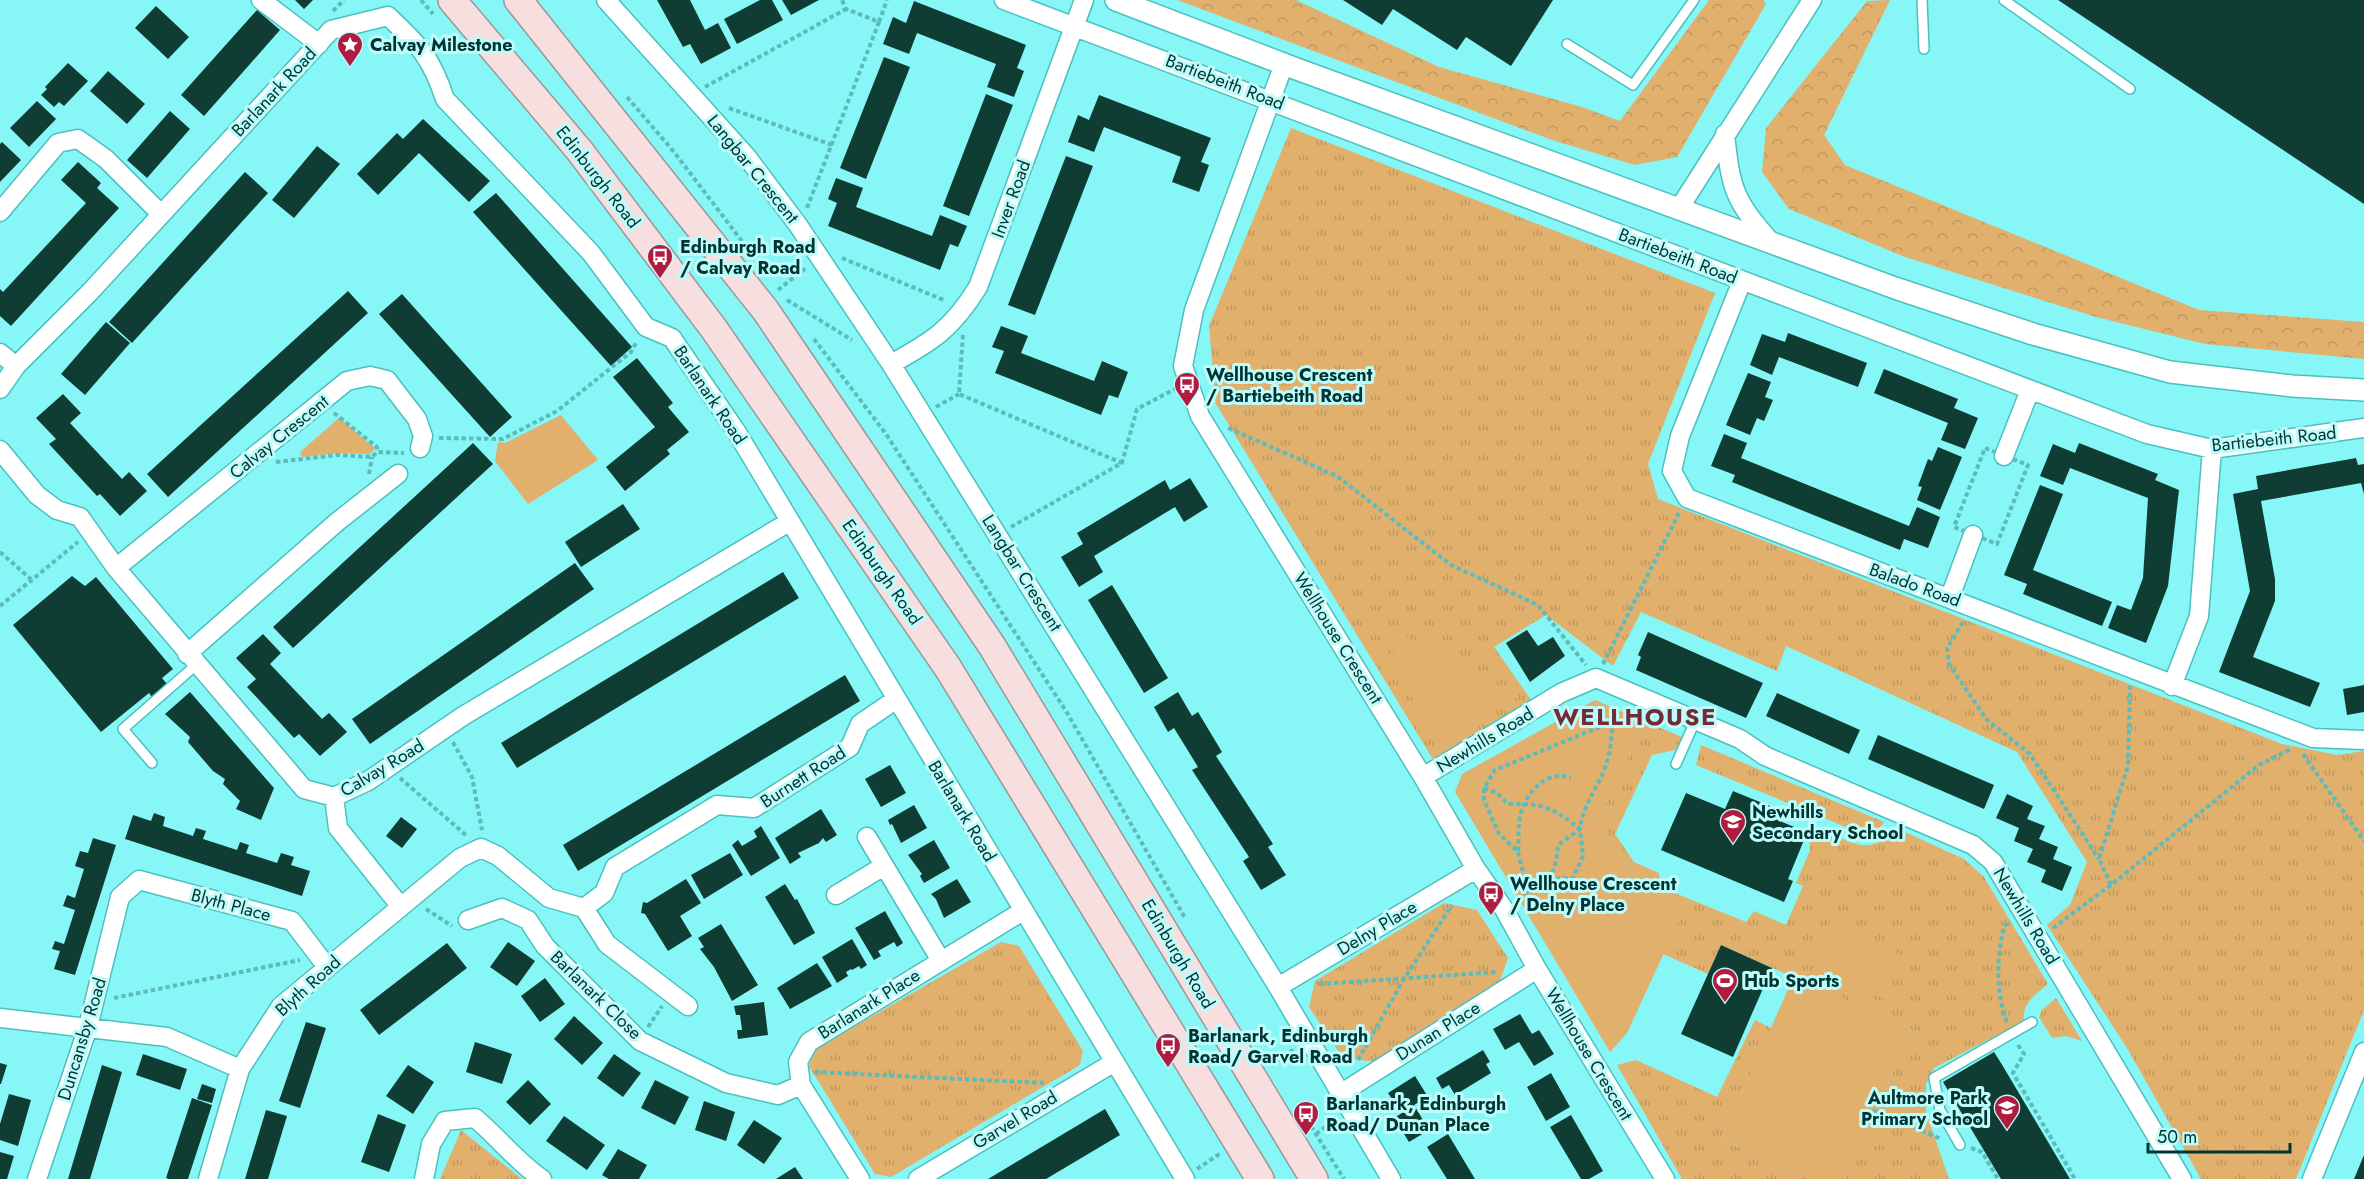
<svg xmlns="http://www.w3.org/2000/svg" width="2364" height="1179" viewBox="0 0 2364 1179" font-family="Jost,sans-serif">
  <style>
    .grass { fill: url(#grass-tufts) }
    .forest { fill: url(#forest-crowns) }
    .park { fill: #e1b06d }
    .building { fill: #103d33 }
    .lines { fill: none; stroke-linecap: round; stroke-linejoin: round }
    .service-casing { stroke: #4bc0bf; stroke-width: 12 }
    .minor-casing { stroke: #4bc0bf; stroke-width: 21 }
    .tertiary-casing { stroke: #4bc0bf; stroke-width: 24 }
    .primary-casing { stroke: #9d9697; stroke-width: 30 }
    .path { stroke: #5dbcbb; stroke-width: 4; stroke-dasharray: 4.5 3; stroke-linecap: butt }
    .service { stroke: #fff; stroke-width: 9 }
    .minor { stroke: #fff; stroke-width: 18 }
    .tertiary { stroke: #fff; stroke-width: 21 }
    .primary { stroke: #f7dfe0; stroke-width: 27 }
    .labels { text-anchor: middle; stroke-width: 6; stroke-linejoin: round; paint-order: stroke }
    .poi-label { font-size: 18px; font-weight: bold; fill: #003534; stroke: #befcfb; text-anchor: start }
    .street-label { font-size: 18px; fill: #003534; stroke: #befcfb }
    .district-label { font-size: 24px; font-weight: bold; letter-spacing: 1.5px; fill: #732c36; stroke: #befcfb }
  </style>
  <defs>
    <pattern id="grass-tufts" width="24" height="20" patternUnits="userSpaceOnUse" patternTransform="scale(1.5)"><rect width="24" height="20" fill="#e1b06d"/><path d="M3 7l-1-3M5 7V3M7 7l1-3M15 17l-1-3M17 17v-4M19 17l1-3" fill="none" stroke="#bf985f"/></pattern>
    <pattern id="forest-crowns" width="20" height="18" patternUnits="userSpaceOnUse" patternTransform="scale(1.5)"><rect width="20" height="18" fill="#e1b06d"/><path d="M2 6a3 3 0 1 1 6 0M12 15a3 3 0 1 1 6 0" fill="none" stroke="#bf985f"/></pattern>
  </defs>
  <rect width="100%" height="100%" fill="#86f7f6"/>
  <path class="grass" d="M1291,128l424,165 -67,171 10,35 624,245 55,11 27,-4v259l-68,169h-95l-74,-131 -80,-123 23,-20 17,-43 -70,-110 -231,-106 -9,25 -136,-59 -28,54 -67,-51 -52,32 38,54 -98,60 -218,-357 -7,-78z
    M1644,721l38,16 -7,13 -23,5 -37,79 19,28 25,11 1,14 86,35 8,-11 32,14 17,-39 -7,-3 14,-33v-16l8,-6c31,13 52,31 78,0l68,31 20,18 64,107c-13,11 -26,19 -24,37l-90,47 -8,16v28l23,67h-104l67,-149 -191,-85 -13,29 -45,-20 20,-44 -43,-25 -42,-64z
    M1701,745l183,77 -6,9 -13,4 -169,-70z
    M1444,903l33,7 31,48 -9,26 -123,78 -33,-4 -34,-51 6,-26z
    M1001,942l18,4 64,105 -3,14 -189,112 -16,-3 -66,-108 6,-17z
    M2056,998l26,43 -16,-5 -14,2 -13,-21 3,-7z
    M1755,1020l16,8 -50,111 88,40h-127l-65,-114 19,-5 81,37z
    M461,1130l61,49h-82z"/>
  <path class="forest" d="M1177,0h119l143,67 143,40 38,14 89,-121h54l3,4 -89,153 -42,8 -80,-24z
    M1890,0l-66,135 21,30 354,145 165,12v37l-159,-15 -109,-27 -191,-60 -116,-48 -27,-37 4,-44 101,-127z"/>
  <path class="park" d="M561,415l37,45 -70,44 -33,-43 3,-19 7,1z
    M339,418l36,30 -5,6 -32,-1 -36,4 -2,-5z
    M1408,637l110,60 -79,43 -53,-82z
    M1595,700l49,21 -46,100 42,64 44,25 -57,123 -17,19 -155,-260 7,-18z
    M1830,922l74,34 -20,43 -74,-34z
    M1794,976l118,54 -67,149h-36l-88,-40z"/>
  <path class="building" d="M295,0h18l-9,9z
    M657,0h33l15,30 13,-7 13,25 -30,16 -11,-20 -7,3z
    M760,0h12l11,20 -46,24 -13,-25z
    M782,0h37l-28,15z
    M1343,0h210l-42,66 -45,-29 -9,13 -64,-41 -11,16z
    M2058,0h306v204z
    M914,1l112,44 -9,23 7,3 -10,26 -27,-10 9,-23 -79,-31 -8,21 -26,-10 10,-27 13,6z
    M156,6l33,31 -21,22 -33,-31z
    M257,10l23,20 -76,86 -23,-21z
    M884,57l26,10 -44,112 -26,-11z
    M68,63l20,18 -24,25 -5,-4 -5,5 -13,-12 6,-6 -2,-2z
    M108,71l37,33 -18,20 -37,-33z
    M986,94l27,11 -44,111 -26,-10z
    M1099,95l112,43 -10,24 8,3 -10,27 -27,-10 9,-25 -77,-30 -10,25 -26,-10 10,-27 11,5z
    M37,101l19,18 -27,28 -19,-19z
    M170,111l20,18 -43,49 -20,-18z
    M423,119l67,62 -21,21 -50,-49 -41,42 -21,-21 40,-41 6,6z
    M2,142l19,18 -21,22v-38z
    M317,146l23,18 -46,54 -22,-18z
    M1066,156l27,10 -58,149 -27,-10z
    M78,162l23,21 -4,5 22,20 -108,118 -11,-10v-27l3,3 83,-89 -25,-23z
    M245,172l23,21 -136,150 -23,-21z
    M836,178l27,10 -7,19 76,29 8,-21 27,11 -9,21 -8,-3 -10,26 -112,-44 9,-23 -9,-4z
    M496,193l136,154 -21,19 -138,-154z
    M348,291l20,22 -200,184 -21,-23z
    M402,294l110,123 -22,20 -111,-123z
    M106,322l24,21 -45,52 -24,-21z
    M1001,326l27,10 -7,17 73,28 8,-20 26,11 -10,26 -9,-3 -8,20 -106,-42 9,-22 -12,-4z
    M1788,333l79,30 -9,24 -79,-30 -7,18 -22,-10 12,-31 23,8z
    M637,358l36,45 -5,4 21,25 -22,18 3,4 -45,37 -19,-24 49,-40 -42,-50z
    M1884,369l74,30 -4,9 24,10 -13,31 -24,-9 7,-17 -74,-30z
    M1748,373l23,9 -6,15 8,3 -9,21 -7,-3 -7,17 -24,-10z
    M63,394l18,19 -11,10 52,56 7,-7 18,19 -27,25 -20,-22 -3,2 -48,-52 7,-5 -20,-21z
    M1724,434l23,9 -6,15 168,68 8,-19 23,10 -12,31 -24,-9 -4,11 -168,-68 3,-7 -24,-9z
    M473,443l20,21 -200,184 -20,-21z
    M2079,443l79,31 -3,6 24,10 -11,96 -22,57 -38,-15 9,-23 14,5 12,-32 5,-80 -78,-30 -7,17 -23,-9 13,-32 22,9z
    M1938,447l24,10 -22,53 -23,-10 5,-13 -4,-1 10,-27 4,2z
    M2356,458l2,7 6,-1v30l-3,-11 -100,18 14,78v22l-22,56 67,26 -10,24 -91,-35 31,-81 -17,-97 25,-5 -2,-13z
    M1190,478l18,29 -24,15 -9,-15 -81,49 9,16 -24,15 -18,-30 22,-13 -6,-11 88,-53 5,10z
    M2040,485l23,9 -30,76 79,32 -10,24 -79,-32 4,-10 -23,-9z
    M623,504l17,25 -59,38 -16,-25z
    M575,563l19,26 -224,155 -18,-25z
    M783,572l16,26 -282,170 -16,-25z
    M72,576l13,10 11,-9 77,92 -11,9 5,6 -15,13 -3,-4 -48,39 -88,-107z
    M1112,585l56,93 -24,15 -56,-93z
    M1527,630l11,16 15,-9 12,19 -35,26 -24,-39z
    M1648,632l115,51 -17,35 -110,-48 5,-13 -3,-2z
    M263,634l18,19 -11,11 52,55 7,-6 18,19 -27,24 -21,-22 -5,4 -47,-51 9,-8 -20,-21z
    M845,675l15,26 -282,170 -15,-26z
    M2364,685v27l-17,3 -4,-26z
    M190,692l84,96 -13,32 -25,-11 4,-8 -17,-17 2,-5 -12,-8 -25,-29 2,-5 -25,-23z
    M1178,692l14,24 6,-4 24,40 -6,4 57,88 -5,3 18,28 -25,15 -18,-29 6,-4 -57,-87 6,-3 -24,-39 -6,4 -14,-25z
    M1777,693l83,37 -11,24 -83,-38z
    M1878,735l116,50 -10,24 -116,-50z
    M890,765l16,28 -25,14 -16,-28z
    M1733,791l39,16 -4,9 31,13 -3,8 8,3 -16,39 5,2 -9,21 -123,-52 25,-57 39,16z
    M2007,794l26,12 -6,13 18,7 -6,13 19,8 -5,12 19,8 -10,24 -21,-9 5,-12 -19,-8 6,-13 -19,-8 5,-13 -23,-10z
    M914,805l13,23 -26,15 -9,-19 -2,1 -2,-5z
    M821,809l16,26 -11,7 -3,-4 -4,5 -21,10 3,4 -11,7 -15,-26z
    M154,813l11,4 -2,9 30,10 3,-8 10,3 -3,8 34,11 3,-8 9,3 -3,8 31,10 4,-10 13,4 -3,8 19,6 -8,25 -177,-57 8,-24 18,6z
    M401,817l16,12 -15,19 -16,-12z
    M761,826l19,32 -29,18 -19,-31 6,-5 4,6 15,-9 -3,-6z
    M93,838l23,7 -41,130 -21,-6 6,-18 -8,-2 3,-8 9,3 11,-34 -12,-4 4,-11 8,3 9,-29 -9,-3 5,-15 8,2z
    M934,840l16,28 -26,15 -4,-7 2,-2 -14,-19z
    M730,853l13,22 -39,24 -13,-24z
    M686,879l15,24 -21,13 12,20 -24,15 -23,-37 -4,-1 2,-11 4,1z
    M957,879l14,23 -27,16 -8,-19 -5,-5z
    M785,884l10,16 2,-1 18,34 -21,12 -29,-48z
    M885,911l18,32 -6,4 -3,-5 -16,9 3,5 -7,4 -19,-32z
    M721,924l37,61 -26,16 -18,-34 -14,-18 4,-2 -6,-9z
    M852,939l15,26 -6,4 -2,-3 -7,4 -1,-1 -5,3 2,4 -11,7 -15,-26z
    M508,942l27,19 -18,25 -27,-19z
    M447,943l20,25 -88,67 -19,-25z
    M1721,945l51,23 -39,89 -52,-23z
    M817,963l15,23 -42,23 -13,-21z
    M545,978l20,26 -25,18 -19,-26z
    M764,1002l4,33 -30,4 -1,-9h5l-2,-15h-4l-2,-9z
    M1520,1014l12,20 7,-4 15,24 -20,12 -15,-24 -14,8 -12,-21z
    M574,1016l29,27 -21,22 -28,-26z
    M306,1022l20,6 -26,80 -21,-7z
    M475,1042l37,12 -10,30 -36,-12z
    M1483,1050l7,12 -4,2 5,9 -36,22 -6,-10 -7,4 -6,-11z
    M1994,1052l7,11 69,116h-69l-58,-97z
    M143,1054l44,15 -7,21 -44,-15z
    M614,1054l27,19 -18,24 -26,-19z
    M0,1063l7,2 -6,19h-1z
    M102,1065l20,7 -32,107h-22z
    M408,1065l26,17 -21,32 -27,-18z
    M1551,1073l19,34 -24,14 -19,-34z
    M1415,1076l13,21 -14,8 15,25 -20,12 -15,-24 8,-5 -14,-20z
    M528,1080l23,24 -21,21 -24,-23z
    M655,1080l34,17 -14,28 -34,-17z
    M202,1084l14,5 -4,14 -15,-4z
    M9,1094l22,6 -13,46 -18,-6v-16z
    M192,1098l20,7 -24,74h-19l-3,-1z
    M704,1101l31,11 -9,29 -31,-11z
    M1105,1109l15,26 -74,44h-58z
    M266,1110l21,6 -19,63h-23z
    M378,1114l28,11 -17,47 -28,-10z
    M1571,1115l32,56 -14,8h-8l-31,-52z
    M564,1116l41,29 -18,25 -41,-29z
    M754,1120l28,18 -18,26 -27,-19z
    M1448,1134l27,45h-28l-20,-32z
    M618,1149l29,16 -8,14h-30l-7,-4z
    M0,1152l14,4 -7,23h-7z
    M2364,1155v24h-10z
    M795,1167l8,12h-27z"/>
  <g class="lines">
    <defs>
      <path id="service" d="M1922,0l2,49
        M2004,0l126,89
        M1567,44l66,41 61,-85
        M152,763l-29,-34 73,-64
        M1676,764l20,-45
        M1960,1145l-20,-35 -6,-32 98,-56"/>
      <path id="minor" d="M261,0l58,44
        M606,0l141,157 51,68 93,139 387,623 113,192
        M1004,0l1143,434 65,15 152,-21
        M1284,64l-90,246 -11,56 17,50 223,361 53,92 28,40 33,60 128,210
        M1725,134c6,56 9,66 46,108
        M1680,207l132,-207
        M0,212l58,-69 20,-4 28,20 54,54
        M1742,281l-62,155 -8,35 15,27 626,240 51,2
        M0,353l16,13
        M891,364c42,-23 61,-35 87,-77l106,-287
        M0,389l16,-23 74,-74 241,-262 57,-14c32,30 43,41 57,83l146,154 55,74 26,11 64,93 449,748
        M0,450l37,45 20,15 23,7 36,51 188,221 30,8 34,-16 95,-65 326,-194
        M2004,456l26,-66
        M116,568l231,-187 23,-5 17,4 30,39 6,17 -3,12
        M1950,597l23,-62
        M187,654l150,-132 61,-48
        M2172,686l27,-70 13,-167
        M1423,777l138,-84 35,-15 144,61 25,17 208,89 20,17 189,317
        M334,797l4,31 63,79
        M867,837l73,122
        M836,895l48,-29
        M584,908l20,-15 11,-26 102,-62 37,3 96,-61 10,-23 35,-24
        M468,920l34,-12 26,12 17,26 95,95 86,42 52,12 23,-10
        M1278,987l198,-118
        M0,1018l167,19 73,32
        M1340,1094l197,-125
        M37,1179l51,-152 32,-130 19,-17 153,41 35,46
        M208,1179l32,-110 41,-63 179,-148 21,-10 17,8 51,42 35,10 23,36 81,62
        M424,1179l7,-35 14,-23 30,-3c23,19 42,44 67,61
        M860,1179l-59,-94 -3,-23 11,-20 214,-131
        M918,1179l195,-116
        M2312,1179l52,-127"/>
      <path id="tertiary" d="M1116,0l178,68 601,220 138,46 137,38 122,14 72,4"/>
      <path id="primary" d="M452,0l127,150 135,179 234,339 312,511
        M518,0l248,311 226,335 322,533"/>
    </defs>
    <use href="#service" class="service-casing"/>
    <use href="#minor" class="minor-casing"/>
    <use href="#tertiary" class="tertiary-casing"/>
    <use href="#primary" class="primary-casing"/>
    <path class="path" d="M421,0l12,14
      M333,11l11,-11
      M879,22l8,-22
      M705,87l141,-78
      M627,97l47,55 77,101
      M729,108l103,37
      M807,208l72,-186 -33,-13 -4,-9
      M842,258l104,43
      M778,290l29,-23
      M787,300l65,40
      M963,335l-4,59 163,69
      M814,339l72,95 180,277 119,207
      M936,407l23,-13
      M334,413l43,34v5
      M1228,428l109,48 114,89 87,40 48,60
      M439,438l64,1 54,-28 74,-59 6,-11
      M1985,448l43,17 -31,79 -43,-17z
      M276,462l62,-7 34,2 5,-5 27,1
      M369,474l3,-17
      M1011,527l111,-64 15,-54 38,-20
      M0,552l32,28
      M0,606l78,-64
      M1963,622l-16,26 2,16 37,55 44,35 69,105
      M1603,664l76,-151
      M453,742l19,35 10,53
      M2303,754l61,87
      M400,778l67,58
      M1484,788l13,5 11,11c36,-1 45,4 72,25l3,27 -10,22 -24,1
      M1518,851c1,-10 0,-23 2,-34 4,-22 26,-49 51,-39
      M2111,885l-12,-26 29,-93 2,-80
      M1528,893l-10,-41 -19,-18 -15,-34v-12l11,-18 107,-44 11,-10
      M1517,900c31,-20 37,-16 41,-55l22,-16c4,-30 22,-45 28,-71 5,-17 2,-35 10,-52
      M426,909l26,17
      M2053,928l58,-43 148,-120 32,-16
      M1319,984l178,-12
      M114,998l186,-38
      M2007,1022c-12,-30 -10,-65 -3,-96l4,-3
      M648,1027l14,-21
      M2018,1045l6,9 -11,19 62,106
      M1358,1060l46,-81 48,-74
      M1271,1065l25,-17
      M815,1072l229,11
      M1873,1110l68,29
      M1307,1120l37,59
      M1316,1134l20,-15
      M1971,1148l11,4 16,27
      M1197,1169l21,-14 -2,-3"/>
    <use href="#service" class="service"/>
    <use href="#minor" class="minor"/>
    <use href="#tertiary" class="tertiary"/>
    <use href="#primary" class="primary"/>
  </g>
  <defs>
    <symbol id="sight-pin" viewBox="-11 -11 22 30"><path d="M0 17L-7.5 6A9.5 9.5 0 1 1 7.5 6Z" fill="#b01c40" stroke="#befcfb"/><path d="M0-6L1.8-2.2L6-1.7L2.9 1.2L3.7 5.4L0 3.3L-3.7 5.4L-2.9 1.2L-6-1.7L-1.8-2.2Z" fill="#fff"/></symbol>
    <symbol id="bus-pin" viewBox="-11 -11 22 30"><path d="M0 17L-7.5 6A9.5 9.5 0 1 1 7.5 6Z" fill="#b01c40" stroke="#befcfb"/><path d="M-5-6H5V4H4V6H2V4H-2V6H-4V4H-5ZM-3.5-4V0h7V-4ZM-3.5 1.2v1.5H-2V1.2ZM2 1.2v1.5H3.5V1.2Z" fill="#fff"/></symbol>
    <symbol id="school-pin" viewBox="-11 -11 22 30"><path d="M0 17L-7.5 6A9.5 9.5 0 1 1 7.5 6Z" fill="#b01c40" stroke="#befcfb"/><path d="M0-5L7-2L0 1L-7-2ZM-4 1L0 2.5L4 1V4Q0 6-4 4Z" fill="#fff"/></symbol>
    <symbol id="stadium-pin" viewBox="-11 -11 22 30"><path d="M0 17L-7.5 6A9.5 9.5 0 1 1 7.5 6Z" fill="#b01c40" stroke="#befcfb"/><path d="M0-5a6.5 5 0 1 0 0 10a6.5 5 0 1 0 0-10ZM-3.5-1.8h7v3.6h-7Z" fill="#fff"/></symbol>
  </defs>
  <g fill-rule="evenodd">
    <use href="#sight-pin" x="335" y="30" width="30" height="40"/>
    <use href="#bus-pin" x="645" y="242" width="30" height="40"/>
    <use href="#bus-pin" x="1172" y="370" width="30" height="40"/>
    <use href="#school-pin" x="1718" y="807" width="30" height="40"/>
    <use href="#bus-pin" x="1476" y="879" width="30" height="40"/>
    <use href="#stadium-pin" x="1710" y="966" width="30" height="40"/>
    <use href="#bus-pin" x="1153" y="1031" width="30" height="40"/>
    <use href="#school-pin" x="1992" y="1093" width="30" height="40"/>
    <use href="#bus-pin" x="1291" y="1099" width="30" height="40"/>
  </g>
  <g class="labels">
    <g class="poi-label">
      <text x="370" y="51">Calvay Milestone</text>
      <text x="680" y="253">Edinburgh Road<tspan x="680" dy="21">/ Calvay Road</tspan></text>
      <text x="1206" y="381">Wellhouse Crescent<tspan x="1206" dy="21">/ Bartiebeith Road</tspan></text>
      <text x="1752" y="818">Newhills<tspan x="1752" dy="21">Secondary School</tspan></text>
      <text x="1510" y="890">Wellhouse Crescent<tspan x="1510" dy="21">/ Delny Place</tspan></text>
      <text x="1744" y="987">Hub Sports</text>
      <text x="1188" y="1042">Barlanark, Edinburgh<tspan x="1188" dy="21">Road/ Garvel Road</tspan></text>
      <text x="1988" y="1104" text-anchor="end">Aultmore Park<tspan x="1988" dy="21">Primary School</tspan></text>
      <text x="1326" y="1110">Barlanark, Edinburgh<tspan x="1326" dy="21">Road/ Dunan Place</tspan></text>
    </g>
    <g class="street-label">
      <text transform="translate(1225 82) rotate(21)" y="6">Bartiebeith Road</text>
      <text transform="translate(274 92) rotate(-47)" y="6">Barlanark Road</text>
      <text transform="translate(753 169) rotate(51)" y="6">Langbar Crescent</text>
      <text transform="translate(598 177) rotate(52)" y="6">Edinburgh Road</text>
      <text transform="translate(1011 199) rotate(-70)" y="6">Inver Road</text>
      <text transform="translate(1678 256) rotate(21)" y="6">Bartiebeith Road</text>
      <text transform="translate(710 395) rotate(56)" y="6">Barlanark Road</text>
      <text transform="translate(279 437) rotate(-39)" y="6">Calvay Crescent</text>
      <text transform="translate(2274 439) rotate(-6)" y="6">Bartiebeith Road</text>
      <text transform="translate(882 572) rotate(55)" y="6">Edinburgh Road</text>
      <text transform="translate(1022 573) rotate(58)" y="6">Langbar Crescent</text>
      <text transform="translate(1915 585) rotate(20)" y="6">Balado Road</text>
      <text transform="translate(1338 638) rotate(58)" y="6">Wellhouse Crescent</text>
      <text transform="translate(1485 740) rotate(-31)" y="6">Newhills Road</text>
      <text transform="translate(382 768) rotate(-31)" y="6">Calvay Road</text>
      <text transform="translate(803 777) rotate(-33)" y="6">Burnett Road</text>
      <text transform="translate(962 811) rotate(59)" y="6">Barlanark Road</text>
      <text transform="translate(231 905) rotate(15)" y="6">Blyth Place</text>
      <text transform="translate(2026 916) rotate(59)" y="6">Newhills Road</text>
      <text transform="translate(1377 928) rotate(-31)" y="6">Delny Place</text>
      <text transform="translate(1178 954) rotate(59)" y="6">Edinburgh Road</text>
      <text transform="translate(308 986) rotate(-42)" y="6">Blyth Road</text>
      <text transform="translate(596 995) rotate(44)" y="6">Barlanark Close</text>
      <text transform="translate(869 1004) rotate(-32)" y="6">Barlanark Place</text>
      <text transform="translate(1438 1031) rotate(-32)" y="6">Dunan Place</text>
      <text transform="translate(82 1039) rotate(-73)" y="6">Duncansby Road</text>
      <text transform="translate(1589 1054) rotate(59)" y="6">Wellhouse Crescent</text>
      <text transform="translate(1015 1120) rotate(-31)" y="6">Garvel Road</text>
    </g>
    <g class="district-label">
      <text x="1635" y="725">WELLHOUSE</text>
    </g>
  </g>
  <path d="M2148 1143v9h142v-9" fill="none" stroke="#003534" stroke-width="3"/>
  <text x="2157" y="1143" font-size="18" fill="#003534" stroke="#befcfb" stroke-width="4.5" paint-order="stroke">50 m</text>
</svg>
